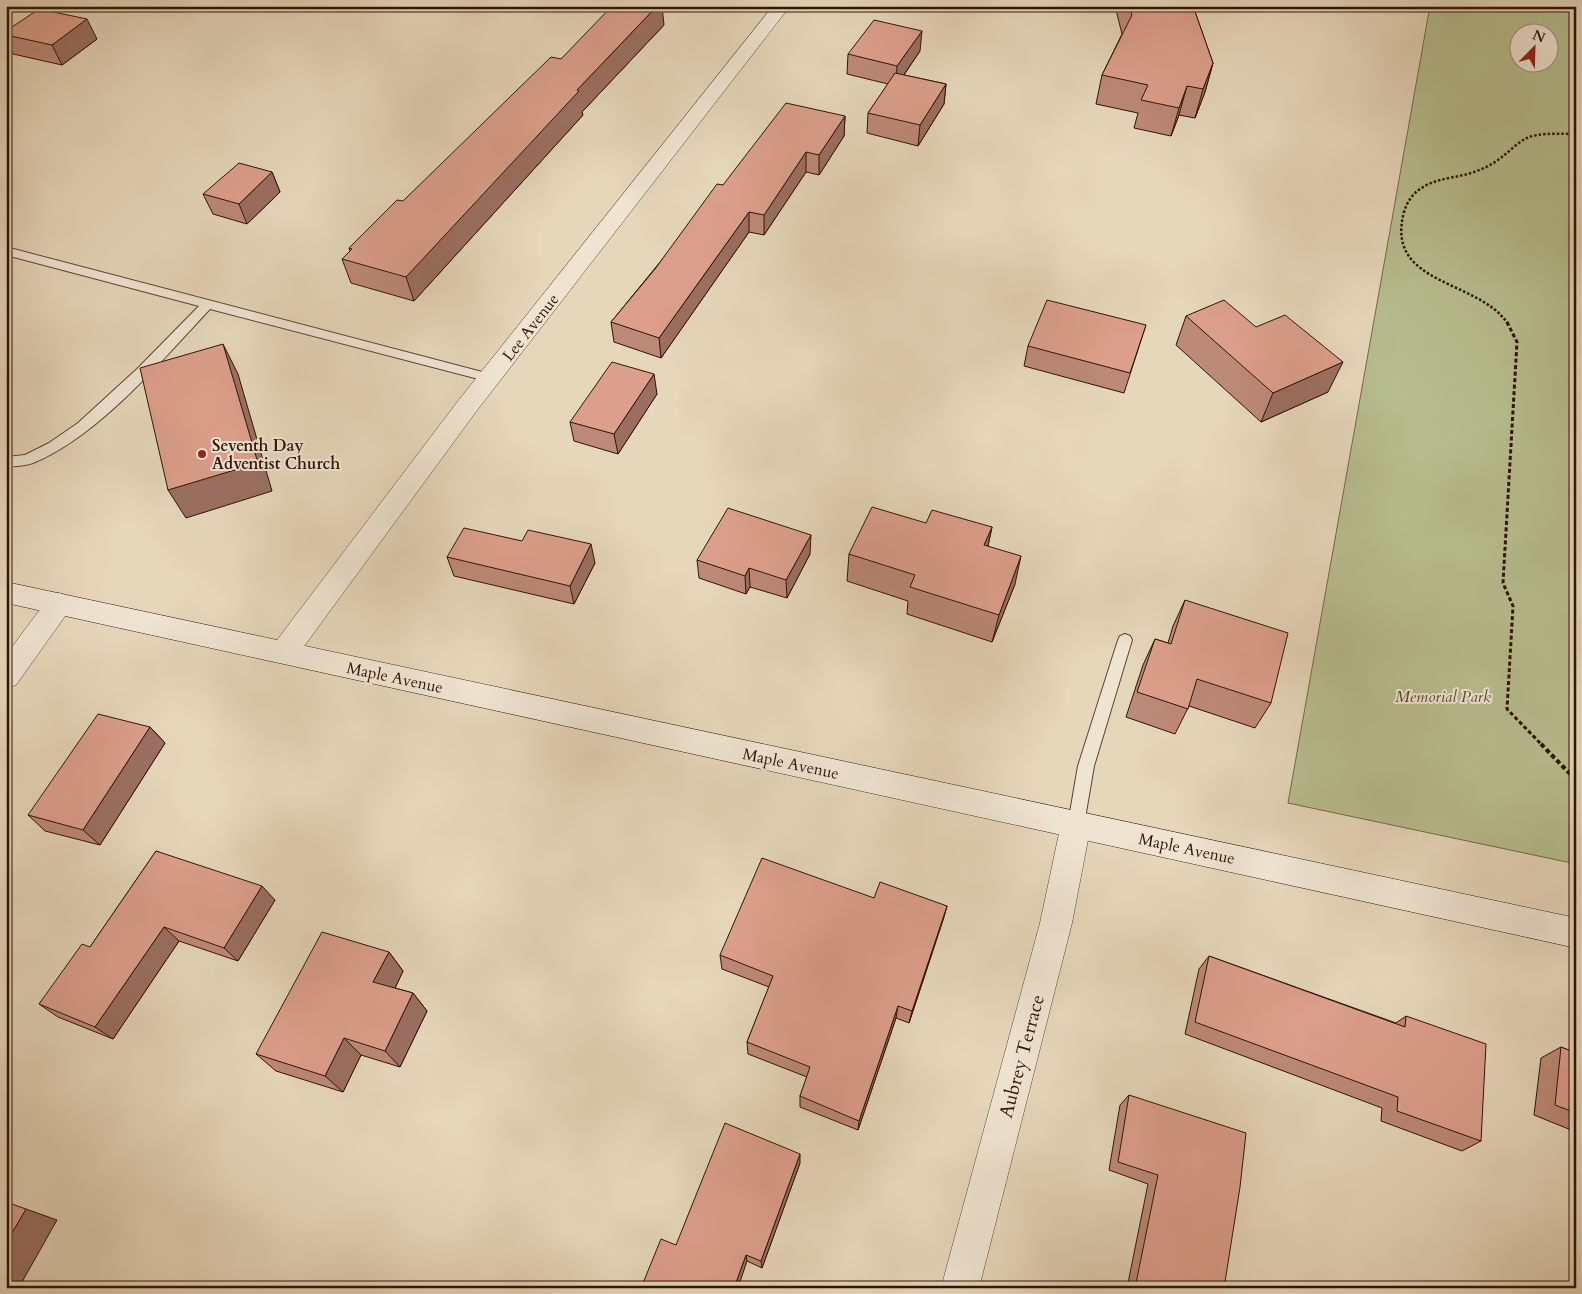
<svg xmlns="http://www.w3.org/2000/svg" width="1582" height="1294" viewBox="0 0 1582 1294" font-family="Cardo,serif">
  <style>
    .green { fill: #b7bd8e; stroke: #74684a; fill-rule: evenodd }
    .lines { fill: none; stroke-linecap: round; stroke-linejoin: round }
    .lane-casing { stroke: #5e4432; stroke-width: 2 }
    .street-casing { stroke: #5e4432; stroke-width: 1 }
    .secondary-casing { stroke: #311305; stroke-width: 1 }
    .path-far2 { stroke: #311305; stroke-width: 2.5; stroke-dasharray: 2.5 2; stroke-linecap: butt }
    .path-far1 { stroke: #311305; stroke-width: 3; stroke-dasharray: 4 2.5; stroke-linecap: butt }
    .path { stroke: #311305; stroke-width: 4; stroke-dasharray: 4.5 3; stroke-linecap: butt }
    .lane { fill: #efe4d2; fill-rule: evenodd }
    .street { fill: #efe4d2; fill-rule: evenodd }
    .secondary { fill: #efe4d2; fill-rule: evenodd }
    .wall { fill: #bd8978; stroke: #311305 }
    .shaded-wall { fill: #9a6f61; stroke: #311305 }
    .building { fill: #dc9f8b; stroke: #311305 }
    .poi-dot { fill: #8f2418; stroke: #efe4d2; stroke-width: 2 }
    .labels { text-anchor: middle; stroke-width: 4; stroke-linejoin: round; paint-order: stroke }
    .street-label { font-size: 16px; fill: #311305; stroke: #efe4d2 }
    .poi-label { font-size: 16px; font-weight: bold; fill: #311305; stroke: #efe4d2; text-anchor: start }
    .park-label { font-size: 16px; font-style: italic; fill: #59462e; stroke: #efe4d2 }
    .near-street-label { font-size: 19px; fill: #311305; stroke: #efe4d2 }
  </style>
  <rect width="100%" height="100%" fill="#e6d6ba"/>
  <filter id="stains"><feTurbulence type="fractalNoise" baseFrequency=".004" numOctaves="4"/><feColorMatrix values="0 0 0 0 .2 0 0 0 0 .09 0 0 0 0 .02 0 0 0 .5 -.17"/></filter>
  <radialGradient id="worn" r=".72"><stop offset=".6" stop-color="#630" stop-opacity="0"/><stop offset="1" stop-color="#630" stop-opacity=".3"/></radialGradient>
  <path class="green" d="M1430,6h146v858l-288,-61zM1520,32h30v30h-30z"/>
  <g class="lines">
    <defs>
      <path id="lane" d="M6,247l484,127 6,4 -6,4 -280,-73c-48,51 -111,127 -177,154 -8,3 -18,3 -27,4v-10l19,-2 24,-12 29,-20 59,-54 62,-63 -193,-51z
        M1125,634l5,2 2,4 -38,126 -10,58 -2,5 -6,2 -6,-2 -2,-5 10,-58 40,-126 2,-4z"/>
      <path id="street" d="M773,6h17l-315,407 -181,247 -10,3 -10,-3 -4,-8 4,-8 184,-243z
        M59,593l9,3 4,8 -4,8 -52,73 -10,4v-34l44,-59z
        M1076,810l11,4 4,10 -19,99 -93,365h-38l99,-365 21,-99 4,-10z"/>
      <path id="secondary" d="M6,582l1570,336v30l-1570,-345z"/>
    </defs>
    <use href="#lane" class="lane-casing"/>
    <use href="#street" class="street-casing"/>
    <use href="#secondary" class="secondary-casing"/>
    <path class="path-far2" d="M1508,324c-29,-45 -124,-38 -104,-112 7,-24 27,-31 50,-35 18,-3 34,-9 48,-20 8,-6 16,-15 25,-19 14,-6 33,-4 49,-4"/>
    <path class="path-far1" d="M1507,322l10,20 -14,241 10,23 -6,103 35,36"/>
    <path class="path" d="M1541,744l35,36"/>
    <use href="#lane" class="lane"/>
    <use href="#street" class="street"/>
    <use href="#secondary" class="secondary"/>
  </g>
  <path class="wall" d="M1115,6h78l20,57 -8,29 -10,26 -16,-3 -8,21 -37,-8 4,-15 -42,-9 6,-29 20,-41z
    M664,25l-82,87 1,3 -169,186 -63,-18 -9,-24 8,-8 -1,-3 54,-47 158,-142z
    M6,31l91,8 -35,26 -49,-11 -7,-13z
    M920,51l-16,24 42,9 -2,20 -26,42 -51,-13 1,-20 20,-29 -41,-10 1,-20z
    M845,116l-1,20 -25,39 -13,-3 -42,63 -15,-3 -88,126 -47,-16 -3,-20 112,-137z
    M272,172l8,20 -33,32 -34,-10 -10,-20z
    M1186,316l142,76 -67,30 -85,-77z
    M1146,325l-22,68 -100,-27 4,-20z
    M657,394l-39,60 -44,-13 -4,-19z
    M926,523l66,4 -4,19 27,38 -23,58 -85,-28 1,-13 -61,-20 2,-27z
    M810,554l-23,44 -37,-11 -4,7 -47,-16 -2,-18z
    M447,557l148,6 -21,41 -120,-28z
    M1185,600l86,103 -16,25 -66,-22 -14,28 -49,-17 17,-52 12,-26 13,4 5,-17z
    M150,727l15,16 -65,102 -55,-14 -17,-16z
    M156,851l119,49 -37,61 -59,-20 -66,98 -55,-22 -19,-13 51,-57z
    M874,898l73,8 -4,14 -34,103 -13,-5 -38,112 -58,-23v-11l7,-19 -59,-23 -1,-12 22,-55 -47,-18 -2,-14z
    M389,952l14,19 -8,17 18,5 14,18 -27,56 -39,-12 -18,37 -67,-21 -20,-17z
    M1209,956l187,67 10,-7 75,125 -19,10 -81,-30 1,-13 -197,-74 14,-65z
    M1561,1047l15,6v79l-42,-17 7,-57z
    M1129,1095l95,193h-97l21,-104 -39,-14 11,-65z
    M800,1163l-38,105 -15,-7 -71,-16z"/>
  <path class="shaded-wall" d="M657,6h5l2,19 -82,87 1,3 -169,186 -8,-24 171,-187z
    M87,19l10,20 -35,26 -10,-20z
    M922,31l-2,20 -24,35 1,-20z
    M1213,63l-8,29 -10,26 8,-29z
    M946,84l-2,20 -26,42 2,-21z
    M1187,86l-8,29 -8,21 8,-28z
    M845,116l-1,20 -25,39v-20z
    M806,152v20l-42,63v-20z
    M272,172l8,20 -33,32 -8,-20z
    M749,212v20l-88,126 -2,-20z
    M223,344l15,30 34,117 -86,27 -18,-28z
    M1343,362l-15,30 -67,30 12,-29z
    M654,374l3,20 -39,60 -4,-20z
    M992,527l-6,28 -2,-10z
    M811,535l-1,19 -23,44 -1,-18z
    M591,544l4,19 -21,41 -4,-18z
    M1021,556l-6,28 -23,58 7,-27z
    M749,568l1,19 -4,7 -1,-18z
    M150,727l15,16 -65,102 -17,-15z
    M262,886l13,14 -37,61 -14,-13z
    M947,906l-4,14 -34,103 3,-12z
    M164,927l15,14 -66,98 -18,-12z
    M389,952l14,19 -14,30 -16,-19z
    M413,993l14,18 -27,56 -15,-16z
    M898,1006l-2,12 -38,112 1,-9z
    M344,1038l17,17 -18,37 -18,-16z
    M800,1154v9l-38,105 -1,-7z
    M26,1209l31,11 -35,62 16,6h-9l-23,-8v-37z
    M746,1255l1,6 -9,27h-4z"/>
  <path class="building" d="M612,6h45l-80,84 2,1 -173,186 -64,-18 10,-10 -3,-1 48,-48 6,1 148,-144 10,2z
    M1129,6h64l20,57 -10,26 -16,-3 -8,22 -38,-8 7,-15 -46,-10 30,-60z
    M39,9l48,10 -35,26 -46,-10v-4z
    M874,20l48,11 -25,35 -49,-12z
    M895,73l51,11 -26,41 -52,-12z
    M786,103l59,13 -26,39 -13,-3 -42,63 -15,-3 -90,126 -48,-16 44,-53 62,-85 6,1z
    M239,163l33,9 -33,32 -36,-10z
    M1047,300l99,25 -16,48 -102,-27z
    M1224,300l32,27 29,-12 58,47 -70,31 -87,-77z
    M223,344l35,119 -90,27 -28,-122z
    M612,362l42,12 -40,60 -44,-12z
    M872,507l54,16 6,-13 60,17 -8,18 37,11 -22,59 -89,-28 5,-12 -66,-21z
    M728,508l83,27 -25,45 -37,-12 -4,8 -48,-16z
    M464,528l58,13 6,-11 63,14 -21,42 -123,-29z
    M1185,600l103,33 -17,70 -74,-24 -9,30 -51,-17 18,-53 16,5z
    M98,714l52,13 -67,103 -55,-15z
    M156,851l106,35 -38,62 -60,-21 -69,100 -56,-23 43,-60 8,3z
    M762,858l112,40 6,-16 67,24 -35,105 -14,-5 -39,115 -59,-25 10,-29 -63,-25 26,-66 -53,-21z
    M322,932l67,20 -16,30 40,11 -28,58 -41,-13 -19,38 -69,-22z
    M1209,956l196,71 1,-11 80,28 -5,97 -84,-30 1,-14 -203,-75z
    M1561,1047l15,6v60l-21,-8z
    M1129,1095l117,38 -6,54 -16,101h-89l23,-113 -40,-13z
    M725,1123l75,31 -39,107 -15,-6 -12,33h-93l20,-49 15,6z
    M6,1202l20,7 -20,34z
    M6,1280l23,7 -23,1z"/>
  <circle class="poi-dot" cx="202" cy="454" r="5"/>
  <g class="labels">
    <g class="street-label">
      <text transform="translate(530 327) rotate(-52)" y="6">Lee Avenue</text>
      <text transform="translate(395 677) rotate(12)" y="6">Maple Avenue</text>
      <text transform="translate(791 763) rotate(12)" y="6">Maple Avenue</text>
      <text transform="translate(1187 848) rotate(12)" y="6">Maple Avenue</text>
    </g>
    <g class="poi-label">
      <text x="212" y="451">Seventh Day<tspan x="212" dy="18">Adventist Church</tspan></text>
    </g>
    <g class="park-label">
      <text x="1443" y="702">Memorial Park</text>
    </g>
    <g class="near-street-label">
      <text transform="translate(1021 1056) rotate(-75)" y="7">Aubrey Terrace</text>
    </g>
  </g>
  <rect width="1582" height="1294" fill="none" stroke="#e6d6ba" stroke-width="25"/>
  <rect x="8" y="8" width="1567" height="1279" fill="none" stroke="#311305" stroke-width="2.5"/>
  <rect x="12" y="12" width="1557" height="1269" fill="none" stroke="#311305"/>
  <g transform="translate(1534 48) rotate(23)"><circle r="24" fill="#efe4d2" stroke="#a39080"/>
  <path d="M0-4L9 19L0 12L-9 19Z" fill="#8f2418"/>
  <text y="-8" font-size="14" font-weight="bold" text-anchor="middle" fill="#311305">N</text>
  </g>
  <rect width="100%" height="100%" filter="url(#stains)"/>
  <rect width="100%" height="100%" fill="url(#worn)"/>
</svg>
